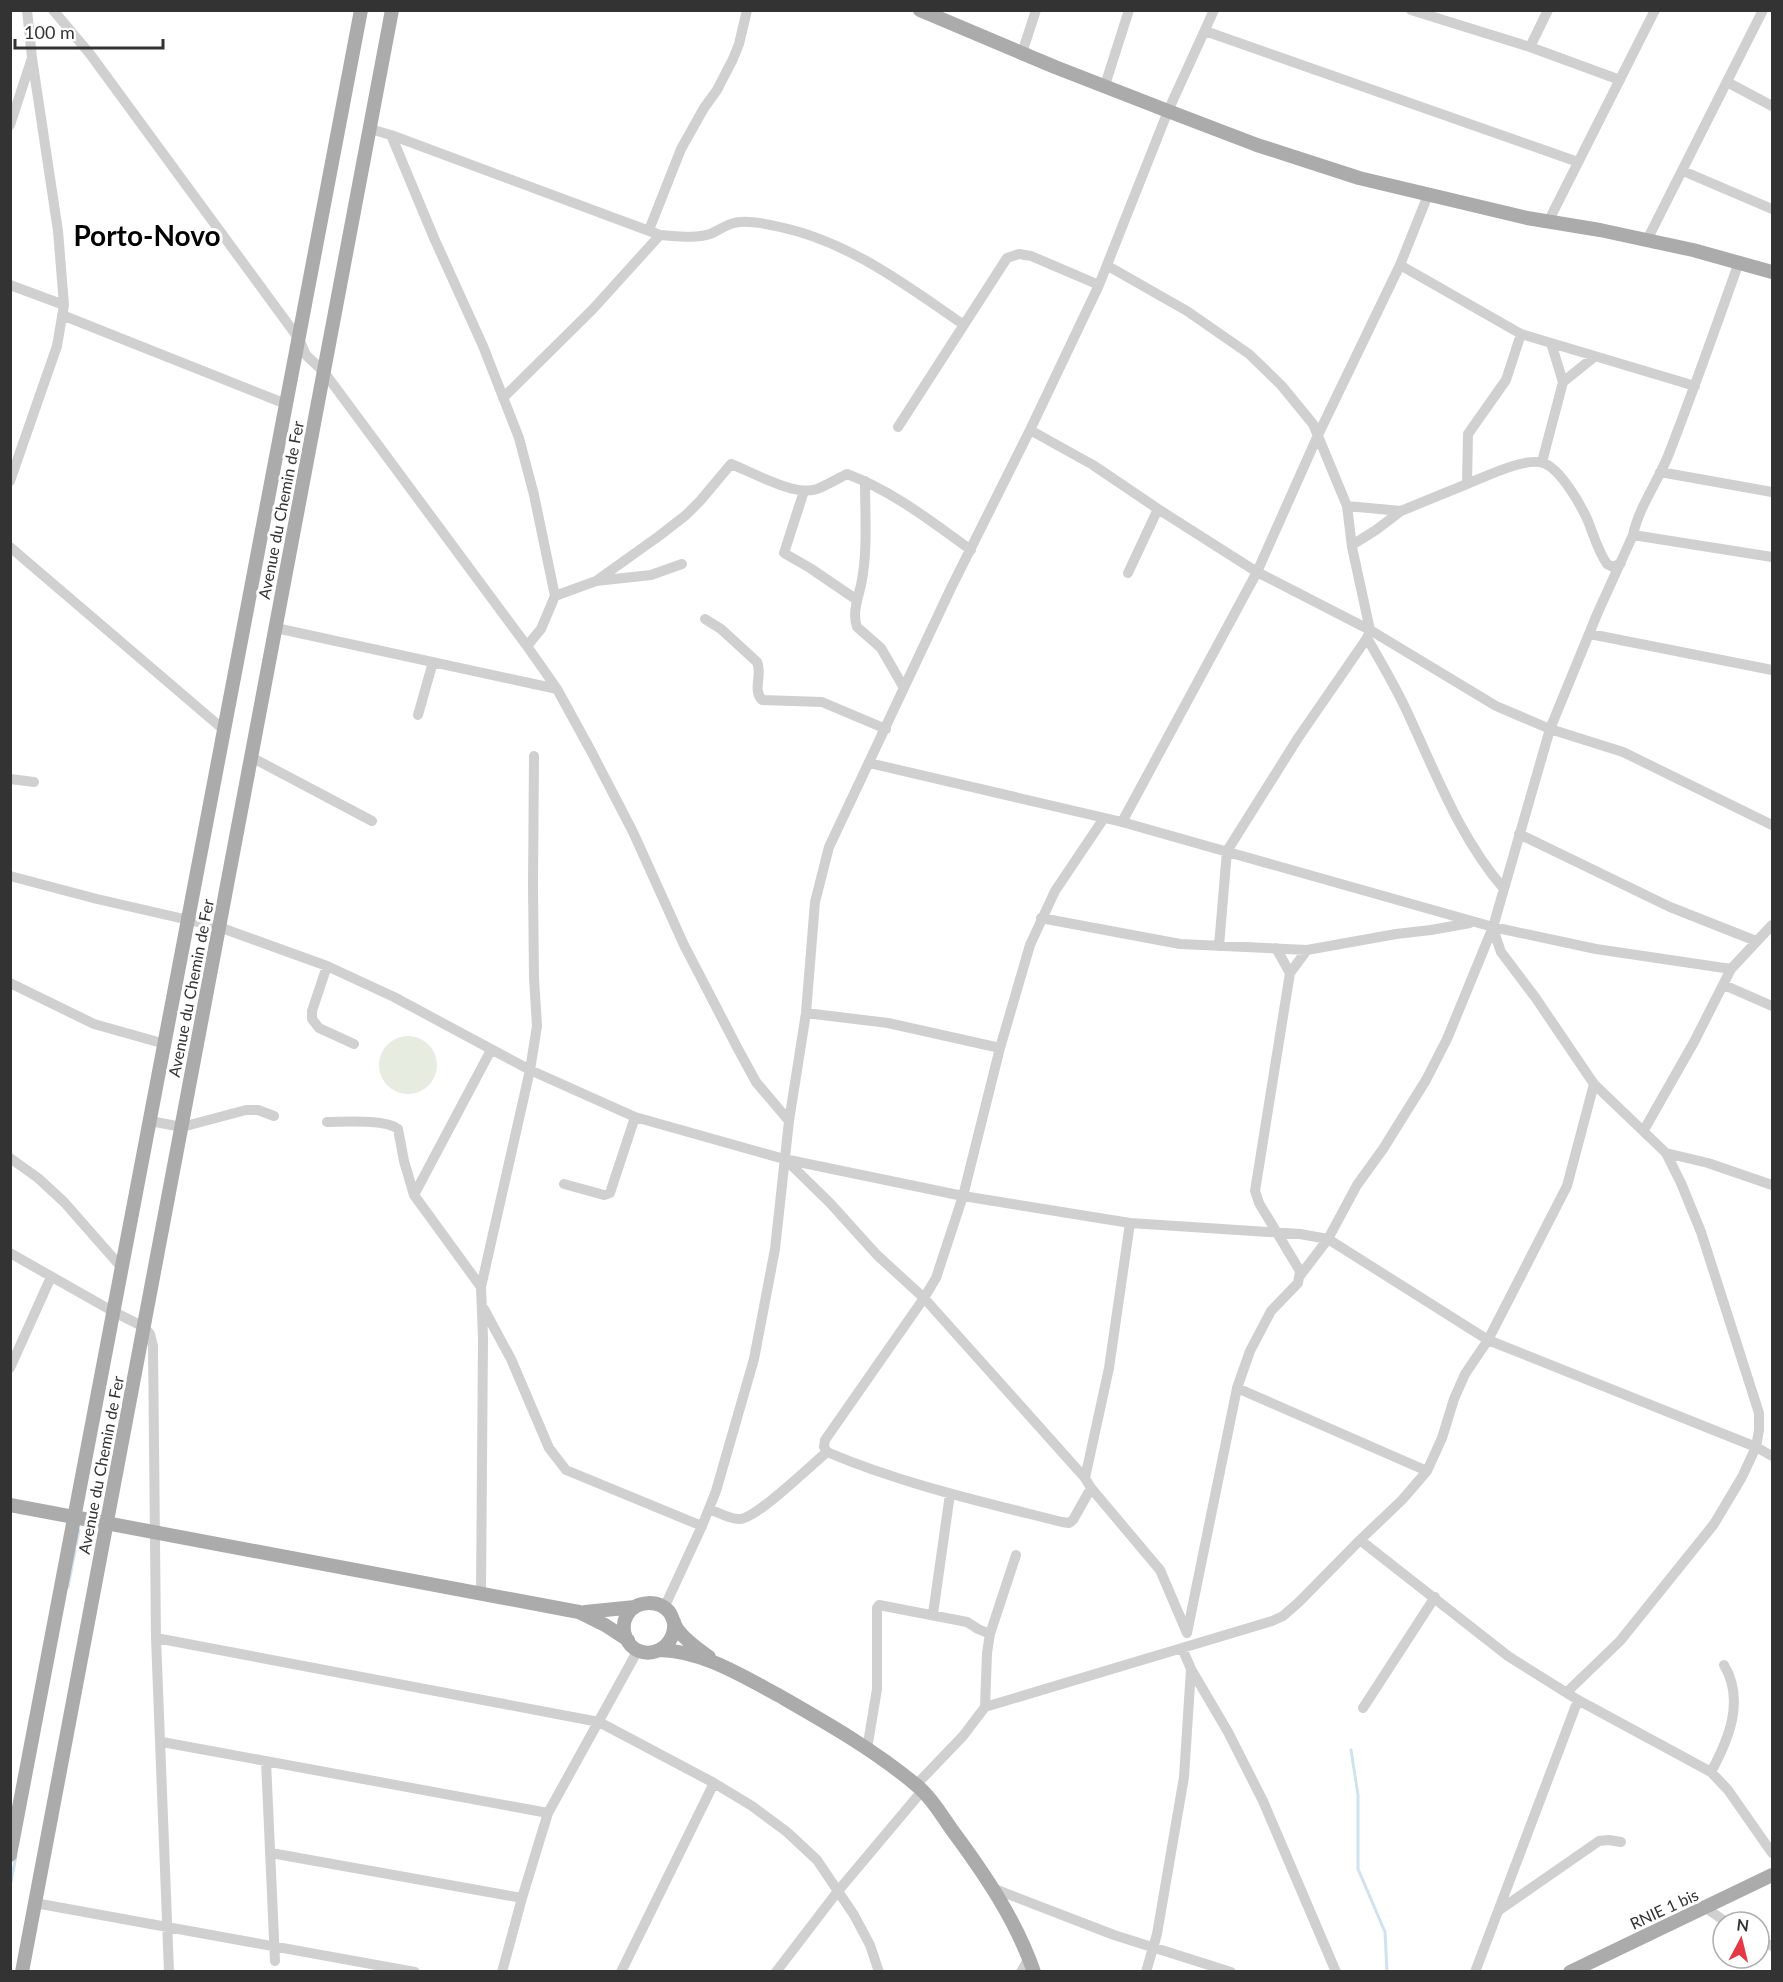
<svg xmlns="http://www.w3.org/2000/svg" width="1783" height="1982" viewBox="0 0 1783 1982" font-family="Lato,sans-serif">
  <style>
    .green { fill: #e6ecdf }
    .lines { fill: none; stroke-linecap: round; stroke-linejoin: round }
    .stream { stroke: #cfe2ee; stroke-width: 3 }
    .minor { stroke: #d0d0d0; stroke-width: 10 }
    .major { stroke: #ababab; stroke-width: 14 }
    .labels { text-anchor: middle; stroke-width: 6; stroke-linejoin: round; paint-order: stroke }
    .street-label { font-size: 16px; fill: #333; stroke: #fff }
    .town-label { font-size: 28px; font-weight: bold; fill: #000; stroke: #fff }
  </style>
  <rect width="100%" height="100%" fill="#fff"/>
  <path class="green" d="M379 1065a29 29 0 1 1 58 0a29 29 0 1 1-58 0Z"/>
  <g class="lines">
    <path class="stream" d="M68,1587l11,-57
      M1351,1750l7,45v74l27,63 2,40
      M10,1887l6,-31"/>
    <path class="minor" d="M53,10l37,44 209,285 7,16 18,17 203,274 30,43 34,62 42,81 51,113 54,104 18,33 33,39
      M1411,10l119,37 90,33
      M1205,31l373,131
      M1530,47l18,-37
      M1022,53l14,-43
      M1727,82l45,24
      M1105,85l24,-75
      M10,125l21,-64
      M370,129l21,6 43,103 49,108 36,92 15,57 21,101 -14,33 -14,17
      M391,135l269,100c16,1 35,4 50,-1 10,-4 19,-12 30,-12 13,-1 27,2 40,5 70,15 127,59 184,98
      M1683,171l89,38
      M1548,222l107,-212
      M649,230l32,-81 23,-41 13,-18 16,-31 6,-15 8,-34
      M1647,240l116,-230
      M1400,265l121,69 174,52
      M1108,266l79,45 62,43 32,31 32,39 34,82 5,41 18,83 -3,8 -69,100 -71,113 -8,95
      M10,285l54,20
      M62,315l224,89
      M1563,382l31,-25
      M503,398l90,-89 67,-74
      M898,427l109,-169 12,-4 12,2 68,29
      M1030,430l63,35 65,44 99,63 113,58 126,76 54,23 73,23 149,73
      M1542,462l21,-80 -12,-39
      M1660,472l112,20
      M10,481l47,-135 7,-41 -6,-74 -26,-173 -5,-48
      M865,481c0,34 3,71 -4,104 -3,13 -9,29 -4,42l24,21 23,40
      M1467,484c18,-7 58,-27 76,-21 17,5 38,42 45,58 6,15 10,30 19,43l6,3 8,-4
      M804,491l-20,62 26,15 47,32
      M1347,506l54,5
      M1633,535l139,22
      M1352,545l24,-15 25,-19 66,-27 1,-50 38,-54 15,-46
      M10,547l214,183
      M1128,573l30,-64
      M596,581l55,-6 31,-11
      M555,596l41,-15 63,-45 27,-21 14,-14 31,-37c21,8 64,33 86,25 10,-4 20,-10 30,-15 46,17 85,48 124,76
      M705,619l16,10 36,33c6,12 -5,27 5,38l60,2 64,27
      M276,628l281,61
      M1590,634l182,36
      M1367,638c15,26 30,51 42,78 28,60 51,122 95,173
      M418,715l15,-53
      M251,757l121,64
      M869,763l253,59 371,105 103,22 135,20 41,-44
      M10,779l24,3
      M1122,822l135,-250 61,-137 82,-170 28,-70
      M1519,834l151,73 86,34
      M10,876l87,23 122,28 108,39 67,31 136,73 105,47 149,42 179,37 167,27 170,11 28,5 160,101 268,107 16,9
      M1041,918l139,26 127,6 89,-16 35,-4 39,-7
      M1493,929l8,23 34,45 59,87 72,69 15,30 20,49 58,181v17l-3,17 -14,30 -28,47 -94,117 -53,51
      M327,966l-15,45v8l7,9 35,16
      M1290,973l17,-23
      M10,983l84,41 71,20
      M1724,985l48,21
      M806,1013l82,10 112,25
      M150,1121l32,6 64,-17h12l16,6
      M327,1122c17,0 58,-3 71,7l6,32 10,34 67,92
      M1644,1130l50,-88 37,-73
      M1666,1153l42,10 64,22
      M10,1158l28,20 26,24 58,66
      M785,1159l45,44 47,52 47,43 161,180 6,10 69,82 27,63
      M564,1184l40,11 6,-2 25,-76
      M414,1195l77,-145
      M10,1253l104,59 30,15 6,7 3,12 3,292 13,334
      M1299,1277l29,-38 29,-54 26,-36 43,-69 21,-41 46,-112 57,-198 48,-117 35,-77c6,-28 24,-52 35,-79 25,-64 48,-129 71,-194
      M484,1309l27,50 38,89 17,22 136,56
      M10,1368l41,-91
      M1237,1388l190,83
      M1085,1478l24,-110 21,-145
      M1091,1488l-18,32 -4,3 -7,-1c-79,-20 -160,-38 -235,-70l-3,-5 1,-7 99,-142 12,-20 27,-82 37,-148 30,-103 25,-54 49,-73
      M709,1509c9,3 21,11 31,10 16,0 71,-54 87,-67
      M1360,1540l148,116 70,44 133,72 17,18 44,63
      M481,1593l2,-255 -2,-51 49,-217 7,-44 -3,-48 -1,-92 1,-130
      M664,1608l38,-82 14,-35 38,-132 21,-110 14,-128 17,-108 9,-111 14,-55 122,-259 79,-158 69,-145 69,-174 46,-101
      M933,1614l17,-120
      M1187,1633l50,-245 13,-37 21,-40 27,-28 2,-12 -41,-68 -4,-12 35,-218 -14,-25
      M990,1634l26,-79
      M156,1638l443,84 115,61 38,23 35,26 30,28 37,55 16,30 9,27
      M1191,1669l37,63 35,69 73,171
      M985,1707l287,-86 11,-5 16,-14 61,-62 42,-40 25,-29 15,-33 12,-39 11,-25 23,-34 79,-154 27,-102
      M1363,1708l72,-111
      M162,1742l386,71
      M867,1749l10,-60v-81l2,-3 88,17 11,7 12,5 -3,19 -2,54 -22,29 -47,49
      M266,1761l9,200
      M1711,1772c18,-33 34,-72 13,-107
      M271,1853l251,45
      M992,1888l122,47 117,37
      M35,1903l380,69
      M1706,1908l20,14
      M1498,1911l101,-70 10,-1 12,2
      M1759,1940l13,6
      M502,1972l20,-74 26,-85 90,-163
      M621,1972l93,-189
      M776,1972l62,-81 84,-100
      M1021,1972l8,-14
      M1146,1972l11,-38 27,-157 7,-108 -9,-21
      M1475,1972l103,-272"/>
    <path class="major" d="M920,10l135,57 113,44 89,34 102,33 168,40 73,12 93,20 79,22
      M10,1505l569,107 26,13 23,15
      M585,1612l50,-5
      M674,1622c3,30 -36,43 -48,16 -3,-7 -3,-16 1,-23 9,-15 32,-16 43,-2 3,5 4,12 8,17 8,11 20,19 31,27
      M660,1650c42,1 81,25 118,45 47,27 95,54 137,89 15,12 26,30 37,46 32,43 64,90 82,142
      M10,1855l351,-1845
      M22,1972l370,-1962
      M1570,1972l202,-97"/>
  </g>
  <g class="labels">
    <g class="street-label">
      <text transform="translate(281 510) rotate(-79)" y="6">Avenue du Chemin de Fer</text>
      <text transform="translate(191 988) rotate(-79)" y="6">Avenue du Chemin de Fer</text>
      <text transform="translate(101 1465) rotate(-79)" y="6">Avenue du Chemin de Fer</text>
      <text transform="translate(1664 1909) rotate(-25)" y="6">RNIE 1 bis</text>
    </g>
    <g class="town-label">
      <text x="147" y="246">Porto-Novo</text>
    </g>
  </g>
  <rect width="1783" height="1982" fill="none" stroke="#333333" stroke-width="24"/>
  <g transform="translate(1741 1940) rotate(7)"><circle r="28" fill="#ffffff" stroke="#adadad" stroke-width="1.5"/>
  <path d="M0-4.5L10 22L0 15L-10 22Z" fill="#e63946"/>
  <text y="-9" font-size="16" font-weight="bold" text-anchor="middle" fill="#333333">N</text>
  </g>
  <path d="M15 39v9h148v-9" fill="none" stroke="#333333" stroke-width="3"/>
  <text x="24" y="39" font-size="18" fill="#333333" stroke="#ffffff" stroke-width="4.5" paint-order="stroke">100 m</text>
</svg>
